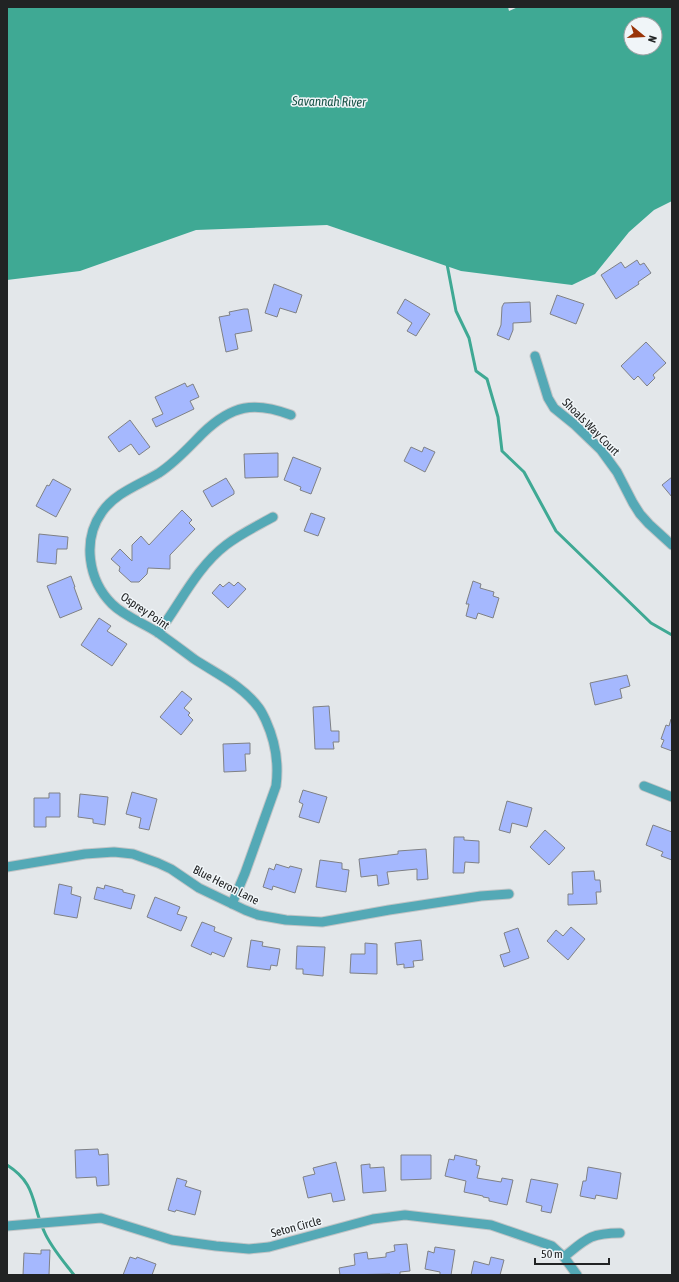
<svg xmlns="http://www.w3.org/2000/svg" width="679" height="1282" viewBox="0 0 679 1282" font-family="'Asap Condensed',sans-serif">
  <style>
    .water { fill: #3fa994; fill-rule: evenodd }
    .lines { fill: none; stroke-linecap: round; stroke-linejoin: round }
    .stream { stroke: #3fa994; stroke-width: 3 }
    .building { fill: #a5b8fe; stroke: #7f8185 }
    .street-casing { stroke: #c0c4c6; stroke-width: 11 }
    .street { stroke: #54a9b6; stroke-width: 9 }
    .labels { text-anchor: middle; stroke-width: 3; stroke-linejoin: round; paint-order: stroke }
    .street-label { font-size: 12px; fill: #212324; stroke: #f0f5f8 }
    .water-label { font-size: 13px; font-style: italic; fill: #185347; stroke: #f0f5f8 }
  </style>
  <rect width="100%" height="100%" fill="#e3e7ea"/>
  <path class="water" d="M7,7h501l1,4 9,-4h154v194l-18,9 -25,22 -34,42 -23,11 -111,-14 -134,-46 -131,5 -116,41 -73,9zM631,24h24v24h-24z"/>
  <g class="lines">
    <path class="stream" d="M447,264l9,47 13,27 7,33 11,8 11,38 4,34 22,21 32,59 95,92 21,12
      M7,1165c30,19 24,38 37,66 6,15 20,31 30,44"/>
  </g>
  <path class="building" d="M637,260l3,5 4,-2 7,10 -13,9 1,2 -23,15 -15,-24 20,-13 4,6z
    M274,284l28,11 -6,18 -16,-5 -3,9 -12,-4z
    M557,295l27,9 -8,20 -26,-10z
    M405,299l25,15 -14,22 -9,-5 5,-8 -15,-10z
    M530,302l1,20 -18,1v7l-4,10 -12,-5 4,-10 1,-18 2,-4z
    M244,309h4l4,22 -17,3 3,15 -12,3 -7,-35 11,-2 -1,-3z
    M646,342l20,21 -13,12 2,3 -8,8 -9,-10 -4,4 -13,-14z
    M185,383l2,4 6,-3 6,13 -9,4 4,8 -38,18 -4,-8 11,-5 -8,-17z
    M130,420l20,27 -11,8 -8,-11 -12,8 -11,-15z
    M411,447l11,5 2,-5 11,5 -10,20 -21,-11z
    M278,453v24l-33,1 -1,-24z
    M293,457l28,11 -10,26 -11,-4 1,-3 -17,-7z
    M672,477v20l-10,-12z
    M226,478l8,13v3l-22,13 -9,-16z
    M53,479l18,10 -15,28 -20,-11 11,-21 2,1z
    M182,510l10,10 -3,3 6,6 -25,26v14l-22,-1 -1,6 -8,8h-8l-12,-11 1,-4 -9,-8 9,-10 12,12v-16l9,-9 8,9z
    M311,513l14,5 -7,18 -14,-5z
    M39,534l29,3 -1,12h-10l-1,15 -19,-2z
    M71,576l4,11h-1l8,22 -22,9 -13,-32z
    M473,581l8,3 -1,4 14,4 -1,4 6,2 -6,20 -15,-5 -2,6 -10,-3 3,-12h-3z
    M229,582l5,4 4,-4 8,7 -18,19 -16,-15 8,-9 3,3z
    M99,618l12,8 -4,5 20,13 -15,22 -31,-21z
    M627,675l3,11 -10,3 2,9 -27,7 -5,-22z
    M182,691l10,8 -8,9 6,5 -2,2 5,5 -12,15 -21,-18z
    M329,706l2,25h8v11h-6l1,7h-19l-2,-42z
    M671,719l1,1v31l-11,-4 3,-7 -3,-1 5,-14 3,1z
    M250,743v11h-5l1,17 -22,1 -1,-28z
    M303,790l24,7 -8,26 -20,-6 4,-13 -4,-2z
    M132,792l25,7 -8,31 -10,-2 2,-10 -15,-4z
    M49,793h11v24h-14v10h-12v-29h15z
    M80,794l28,3 -3,28 -12,-2v-4l-15,-2z
    M507,801l25,7 -5,19 -15,-4 -2,10 -11,-3z
    M653,825l19,7v28l-11,-4 2,-4 -17,-7z
    M545,830l20,18 -16,17 -19,-18z
    M454,837h10v3l15,1v22l-14,-1 -1,11h-11z
    M426,849l2,30 -11,1v-11l-30,3 2,12 -11,2 -1,-11 -16,2 -2,-18 39,-5v-3z
    M320,860l22,3v6l7,1 -3,22 -30,-5z
    M276,864l13,4 1,-2 12,3 -7,24 -22,-7 -1,4 -9,-3 6,-19 5,2z
    M594,871l1,9h5l1,12h-5l1,12 -29,1v-11h5l-1,-22z
    M59,884l13,3 -1,7 10,3 -4,21 -23,-4z
    M105,885l18,5v2l12,3 -4,14 -37,-10 3,-12 7,2z
    M155,897l25,10 -3,7 10,3 -6,14 -34,-14z
    M202,922l13,5 -1,4 18,7 -8,19 -12,-5 -1,3 -20,-9z
    M571,927l14,12 -17,21 -21,-19 9,-11 7,6z
    M518,928l11,30 -25,9 -4,-12 10,-3 -6,-19z
    M251,940l12,2 -1,4 18,3 -3,17 -6,-1 -1,5 -23,-3z
    M421,940l2,20 -10,1 1,6 -10,1v-4l-7,1 -2,-22z
    M365,943l12,1v30l-27,-1 1,-19h14z
    M297,946l28,1 -2,29 -20,-2v-5h-7z
    M98,1149l1,6 9,-1 1,31 -12,1 -1,-9 -20,1 -1,-28z
    M401,1155h30v24l-30,1z
    M455,1155l22,5 -1,5 4,1 -3,12 24,4 1,-4 11,2 -6,25 -18,-4v-3l-6,-1v-1l-19,-4 2,-11 -21,-5 4,-17 5,1z
    M336,1162l9,38 -12,2 -2,-9 -23,5 -5,-21 12,-3 -2,-6z
    M370,1164v4l14,-1 2,24 -23,2 -2,-28z
    M588,1167l33,6 -4,26 -21,-4 -1,4 -15,-3 3,-15h3z
    M177,1178l10,3 -2,5 16,5 -6,24 -19,-5 -1,2 -7,-2z
    M531,1179l27,5 -7,29 -10,-2 1,-5 -16,-4z
    M407,1244l3,27 -10,1v3h-10v-1l-50,1 -1,-7 16,-3 -1,-11 13,-2 1,7 18,-2v-4l9,-2 -1,-6z
    M435,1247l20,3 -4,25h-11v-3l-15,-3 3,-18 6,2z
    M41,1250h9l-1,25h-26l1,-22 17,1z
    M130,1257l6,2 1,-2 19,7 -4,11h-29z
    M491,1257l13,3 -4,15h-29l3,-14 15,4z"/>
  <g class="lines">
    <defs>
      <path id="street" d="M535,356l13,42 6,10 21,17 26,25 16,22 16,31 7,11 9,10 23,21
        M158,633c22,-29 38,-65 68,-88 14,-11 31,-19 47,-28
        M644,786l28,11
        M7,867l78,-13 29,-2 19,2 25,9 13,6 28,19 46,22 13,5 28,5 36,2 67,-12 92,-14 28,-2
        M232,904l13,-31 31,-87c3,-23 0,-43 -10,-65 -2,-4 -4,-9 -7,-13 -16,-22 -42,-34 -65,-49 -12,-9 -24,-18 -37,-27 -14,-9 -33,-16 -45,-28 -24,-24 -30,-64 -10,-92 13,-19 37,-27 57,-39 17,-11 30,-26 44,-40 29,-28 51,-32 88,-18
        M7,1226l94,-8 71,22 44,6 33,3 20,-2 104,-28 32,-4 86,10 61,21 12,11 13,18
        M564,1257c22,-18 26,-24 56,-24"/>
    </defs>
    <use href="#street" class="street-casing"/>
    <use href="#street" class="street"/>
  </g>
  <g class="labels">
    <g class="street-label">
      <text transform="translate(591 427) rotate(45)" y="4">Shoals Way Court</text>
      <text transform="translate(145 611) rotate(34)" y="4">Osprey Point</text>
      <text transform="translate(226 885) rotate(27)" y="4">Blue Heron Lane</text>
      <text transform="translate(296 1227) rotate(-15)" y="4">Seton Circle</text>
    </g>
    <g class="water-label">
      <text transform="translate(329 101) rotate(1)" y="5">Savannah River</text>
    </g>
  </g>
  <rect width="679" height="1282" fill="none" stroke="#212324" stroke-width="16"/>
  <g transform="translate(643 36) rotate(108)"><circle r="19" fill="#f0f5f8" stroke="#9da1a3"/>
  <path d="M0-3L7 15L0 10L-7 15Z" fill="#993307"/>
  <text y="-6" font-size="11" font-weight="bold" text-anchor="middle" fill="#212324">N</text>
  </g>
  <path d="M535 1258v6h74v-6" fill="none" stroke="#212324" stroke-width="2"/>
  <text x="541" y="1258" font-size="12" fill="#212324" stroke="#f0f5f8" stroke-width="3" paint-order="stroke">50 m</text>
</svg>
